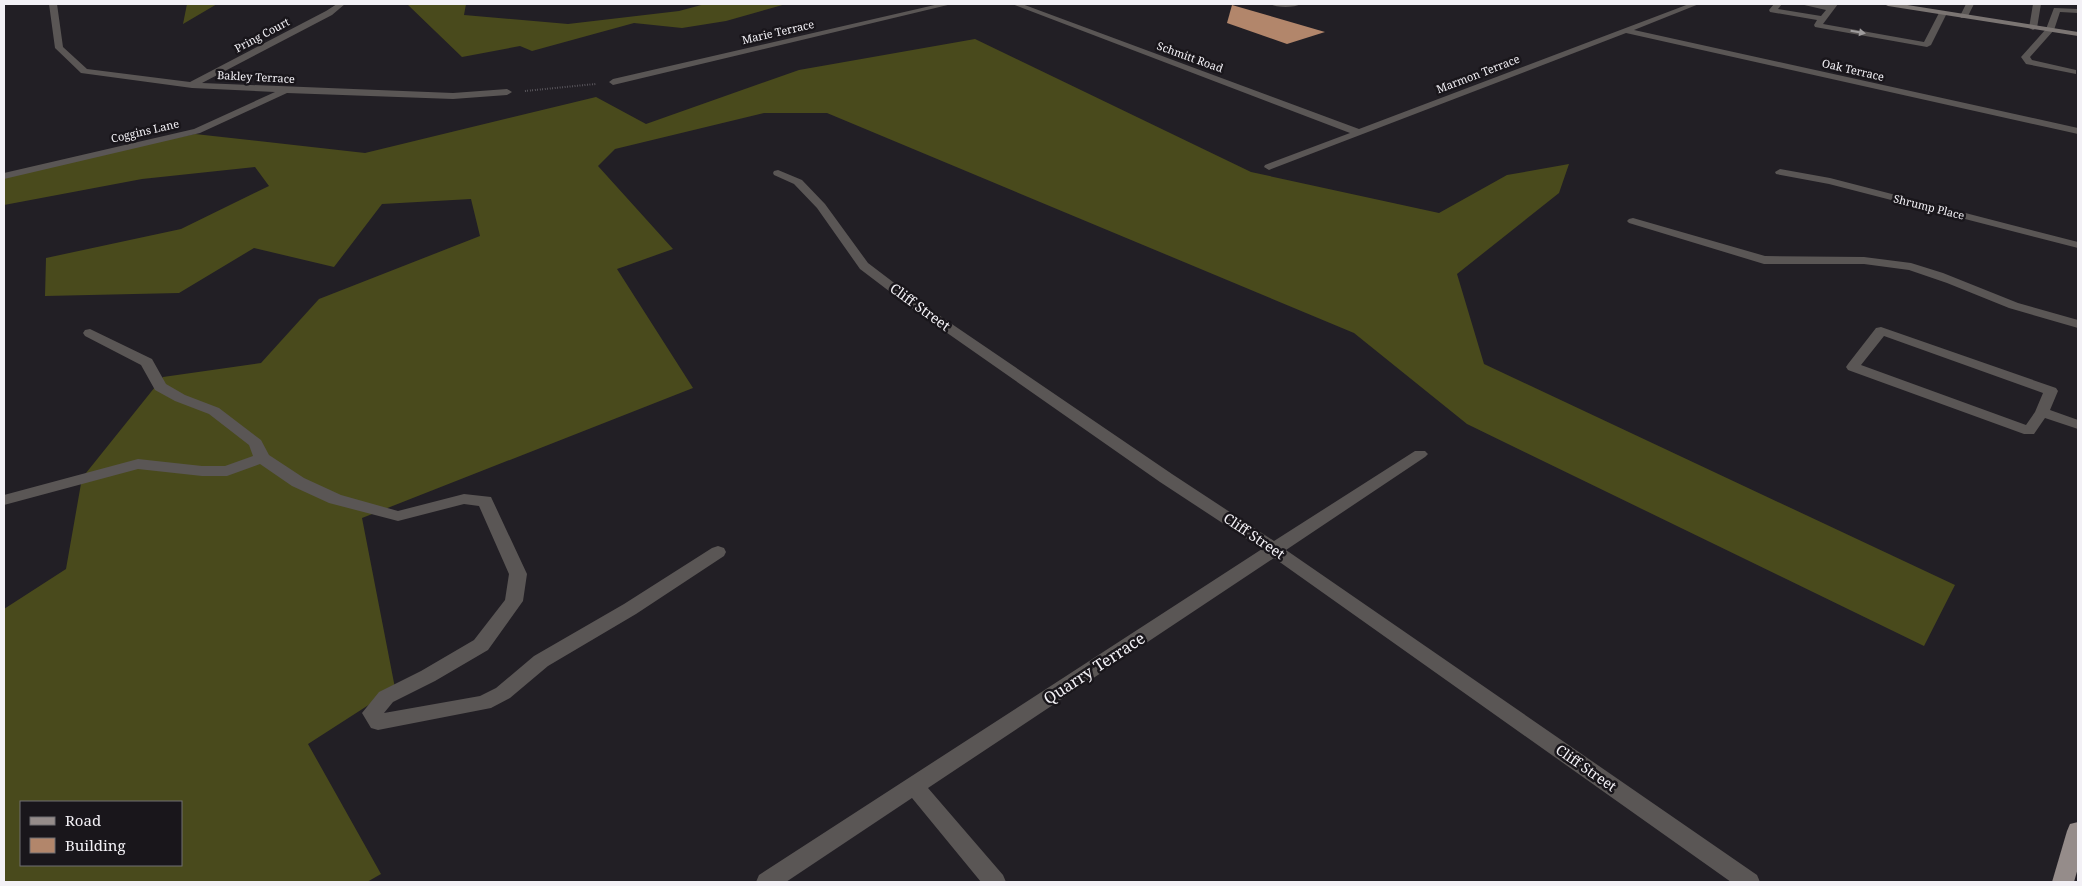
<svg xmlns="http://www.w3.org/2000/svg" width="2082" height="886" viewBox="0 0 2082 886" font-family="'Noto Serif',serif">
  <style>
    .forest { fill: #494a1c; fill-rule: evenodd }
    .building { fill: #b2866b }
    .lines { fill: none; stroke-linecap: round; stroke-linejoin: round }
    .path { stroke: #89868c; stroke-width: 2; stroke-dasharray: 0.5 2; stroke-linecap: butt }
    .lane { fill: #5a5655; fill-rule: evenodd }
    .street { fill: #5a5655; fill-rule: evenodd }
    .secondary { fill: #7b7573; fill-rule: evenodd }
    .primary { fill: #958c8a; fill-rule: evenodd }
    .oneway { fill: #9f9c9d }
    .labels { text-anchor: middle; stroke-width: 5; stroke-linejoin: round; paint-order: stroke }
    .far-street-label { font-size: 11px; fill: #f3f1f6; stroke: #19161b }
    .street-label { font-size: 14px; fill: #f3f1f6; stroke: #19161b }
    .near-street-label { font-size: 16px; fill: #f3f1f6; stroke: #19161b }
  </style>
  <rect width="100%" height="100%" fill="#221f25"/>
  <path class="forest" d="M187,4h30l-34,20z
    M407,4h59l-2,11 104,9 111,-13 26,-7h81l-60,17 -44,7 -48,-5 -102,28 -12,-5 -58,11z
    M975,39l276,133 188,41 68,-38 62,-11 -10,29 -102,81 27,90 471,221 -31,61 -457,-222 -113,-91 -527,-220h-63l-149,36 -17,17 75,83 -56,20 76,119 -331,130 33,170 -87,56 73,130 -14,8h-363v-273l62,-40 16,-91 81,-101 98,-14 58,-64 161,-63 -9,-37 -89,5 -48,63 -80,-19 -75,45 -134,3 1,-38 135,-29 88,-43 -14,-19 -113,12 -138,26v-31l191,-40 170,19 231,-56 50,27 153,-54zM21,802h160v63h-160z"/>
  <path class="building" d="M1232,5l93,27 -38,12 -60,-21z"/>
  <g class="lines">
    <path class="path" d="M525,91l71,-7"/>
    <path class="lane" d="M1774,4h8l-4,5 43,7 5,-6 -26,-6 29,1 9,-1 -15,20 101,18 16,-31 7,2 -16,32 -4,2 -112,-20 -1,-2 3,-5 -47,-8 -1,-2z
      M1966,4h8l-7,14h-6l-1,-2z
      M2033,4h8l-4,24 -4,2 -4,-2z
      M2054,8l24,1v4l-18,-1 -6,18 -24,27 2,3 44,10v4l-50,-10 -5,-7 25,-28z
      M1633,218l132,38 99,1 47,6 32,10 75,30 60,17v8l-69,-20 -62,-25 -38,-13 -45,-6h-100l-135,-41 -2,-2 2,-2z
      M1881,327l175,61 2,3 -8,19 28,10v9l-33,-11 -11,16h-10l-176,-64 -2,-3 2,-3 28,-36zM1884,336l159,57 -8,19 -9,13 -165,-60z
      M90,329l62,30 14,25 19,11 34,13 42,32 8,15 35,23 37,17 57,16 66,-17 27,3 36,77 -4,27 -35,49 -53,31 -42,21 -9,11 96,-17 16,-8 38,-32 90,-52 88,-56 6,-2 6,2 2,4 -2,4 -88,58 -88,52 -38,32 -19,10 -113,22 -7,-2 -9,-15 17,-21 42,-21 53,-31 31,-40 4,-26 -30,-68 -15,-2 -66,17 -69,-18 -37,-17 -32,-22 -33,12h-25l-64,-7 -134,36v-10l134,-36 64,7h23l28,-10 -4,-11 -40,-31 -34,-13 -20,-11 -14,-25 -56,-29 -2,-3 2,-3z"/>
    <path class="street" d="M49,4h8l6,43 24,22 103,13 136,-71 11,-7h8l-13,11 -130,68 251,10 54,-4 5,3 -5,3 -54,4 -166,-6 -87,40 -196,46v-6l190,-44 81,-37 -83,-4 -111,-15 -26,-25z
      M939,4h13l-339,81 -4,-3 4,-3z
      M1012,4h10l337,125 330,-125h10l-65,26 444,98v6l-452,-101 -357,137 -5,-3 1,-2 85,-32z
      M1270,4h31c-7,4 -24,4 -31,0z
      M1780,169l50,9 248,64v6l-249,-64 -53,-10 -1,-2z
      M778,170l24,10 23,24 43,59 50,38 254,173 102,67 141,-90h10l3,3 -3,3 -139,93 471,325 3,7h-29l-457,-324 -346,230 75,87 3,7h-25l-69,-84 -126,84h-30l3,-7 503,-326 -102,-67 -250,-175 -50,-38 -43,-61 -23,-24 -20,-9 -1,-2 1,-2z"/>
    <path class="secondary" d="M1884,4h17l177,28v4l-190,-30z"/>
    <path class="primary" d="M2078,822v46l-4,14h-22l15,-51 3,-7z"/>
  </g>
  <defs><path id="oneway-solid" d="M-6-.8H1V-3.2L6.5 0L1 3.2V.8H-6Z" transform="scale(1.25)"/></defs>
  <use class="oneway" href="#oneway-solid" transform="translate(1858 32) rotate(10)"/>
  <g class="labels">
    <g class="far-street-label">
      <text transform="translate(778 32) rotate(-13)" y="4">Marie Terrace</text>
      <text transform="translate(262 35) rotate(-28)" y="4">Pring Court</text>
      <text transform="translate(1190 57) rotate(20)" y="4">Schmitt Road</text>
      <text transform="translate(1853 70) rotate(13)" y="4">Oak Terrace</text>
      <text transform="translate(1478 74) rotate(-21)" y="4">Marmon Terrace</text>
      <text transform="translate(256 77) rotate(3)" y="4">Bakley Terrace</text>
      <text transform="translate(145 131) rotate(-13)" y="4">Coggins Lane</text>
      <text transform="translate(1929 207) rotate(14)" y="4">Shrump Place</text>
    </g>
    <g class="street-label">
      <text transform="translate(920 307) rotate(36)" y="5">Cliff Street</text>
      <text transform="translate(1254 536) rotate(34)" y="5">Cliff Street</text>
      <text transform="translate(1586 768) rotate(35)" y="5">Cliff Street</text>
    </g>
    <g class="near-street-label">
      <text transform="translate(1094 668) rotate(-33)" y="6">Quarry Terrace</text>
    </g>
  </g>
  <rect width="2082" height="886" fill="none" stroke="#f3f1f6" stroke-width="10"/>
  <rect x="20" y="801" width="162" height="65" fill="#19161b" stroke="#706e73"/>
  <rect x="30" y="817" width="25" height="8" fill="#958c8a" stroke="#706e73"/>
  <text x="65" y="826" font-size="15" fill="#f3f1f6">Road</text>
  <rect x="30" y="838" width="25" height="15" fill="#b2866b" stroke="#706e73"/>
  <text x="65" y="851" font-size="15" fill="#f3f1f6">Building</text>
</svg>
